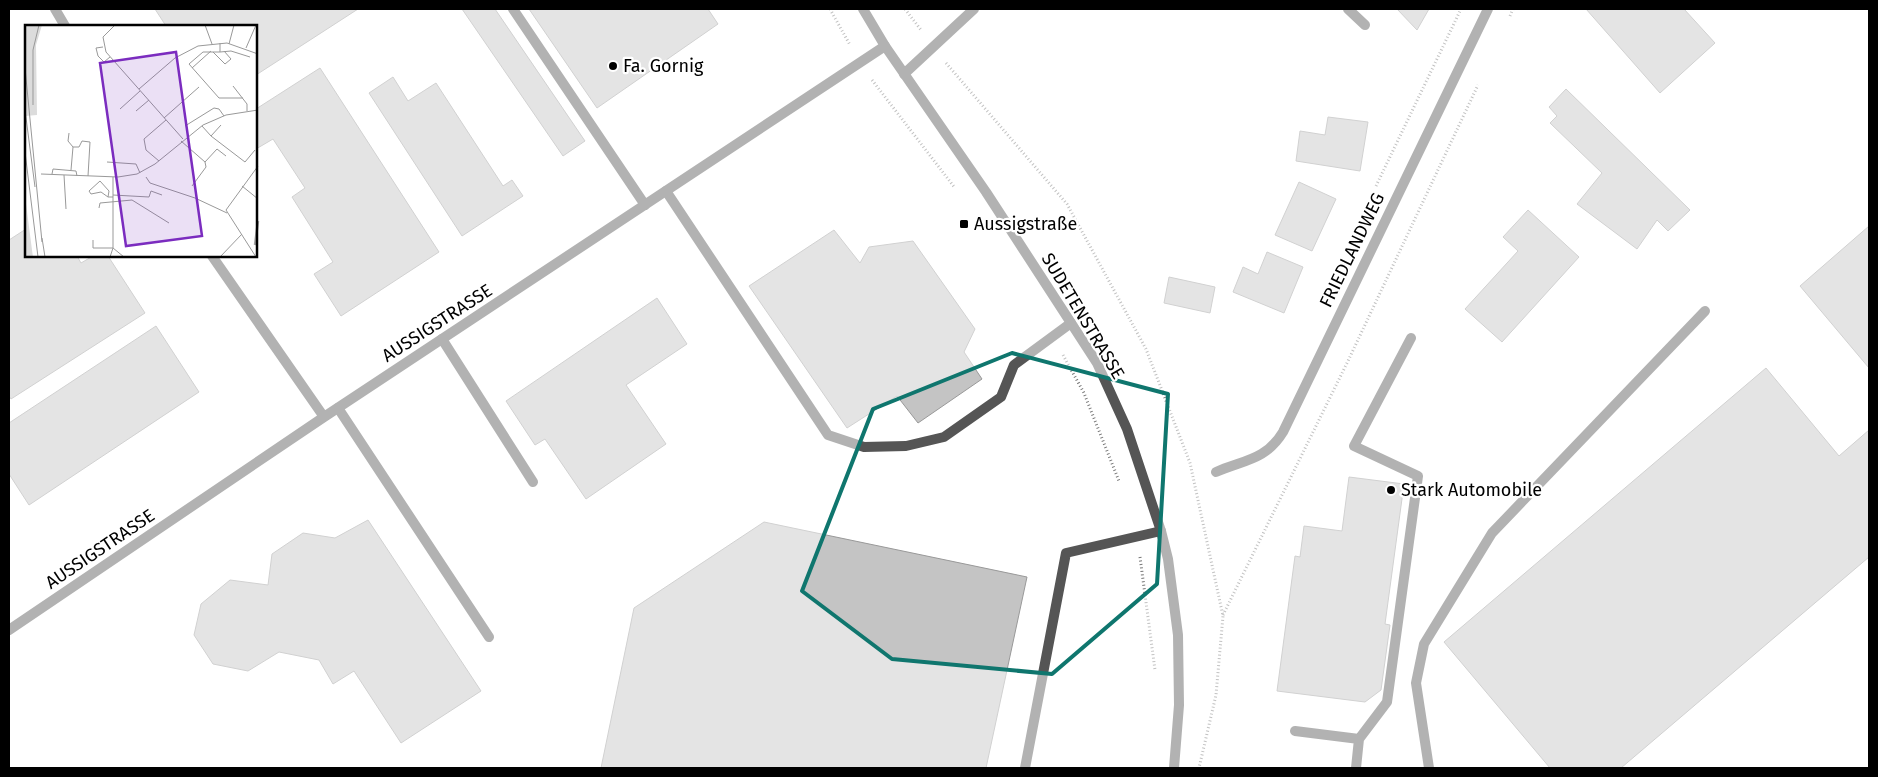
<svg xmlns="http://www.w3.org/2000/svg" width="1878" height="777" viewBox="0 0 1878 777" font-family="'Fira Sans',sans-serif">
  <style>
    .building { fill: #c4c4c4; stroke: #999 }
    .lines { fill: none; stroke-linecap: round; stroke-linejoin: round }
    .path { stroke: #777; stroke-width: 3; stroke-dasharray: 1 2.5; stroke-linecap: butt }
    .service { stroke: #555; stroke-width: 10 }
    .minor { stroke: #555; stroke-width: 10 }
    .tertiary { stroke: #555; stroke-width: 10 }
    .marked { fill: none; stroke: #0f766e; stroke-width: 4; stroke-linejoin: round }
    .poi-dot { fill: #000; stroke: #fff; stroke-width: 2 }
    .labels { text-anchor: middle; stroke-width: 4.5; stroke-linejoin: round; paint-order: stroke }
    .poi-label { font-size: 18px; fill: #000; stroke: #fff; text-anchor: start }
    .street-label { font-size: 18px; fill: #000; stroke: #fff }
    .inset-river { fill: none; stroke: #a3a3a3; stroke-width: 2.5 }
    .inset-road { fill: none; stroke: #999; stroke-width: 1 }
    .view { fill: #7b2cbf; fill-opacity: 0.15; stroke: #7b2cbf; stroke-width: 2.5 }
    .inset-edge { fill: none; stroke: #000; stroke-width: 2.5 }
  </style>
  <rect width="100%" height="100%" fill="#fff"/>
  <path class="building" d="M155,9h203l-102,66v-49h-90z
    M462,9h33l90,132 -22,15z
    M529,9h179l10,15 -121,84z
    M1397,9h32l-12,21z
    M1586,9h98l31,34 -55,50z
    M320,68l119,184 -98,64 -27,-42 19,-12 -41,-65 13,-9 -32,-49 -17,10v-40z
    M393,77l15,24 28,-18 67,103 9,-6 11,16 -61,40 -93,-143z
    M1566,89l124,121 -22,21 -11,-11 -20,29 -60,-45 25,-31 -52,-50 7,-7 -8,-9z
    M1328,117l40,5 -8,49 -64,-10 4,-30 25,4z
    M1299,182l37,17 -24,52 -37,-16z
    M1528,210l51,47 -77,85 -37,-33 53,-58 -15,-14z
    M1869,226v142l-69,-82z
    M26,229v27h51l4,7 12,-7h15l37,57 -134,86 -2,-3v-156z
    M834,230l26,33 9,-16 44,-6 62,88 -11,23 18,27 -64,44 -21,-27 -50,32 -98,-142z
    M1267,252l36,15 -19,46 -51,-21 10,-25 15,7z
    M1169,277l46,10 -5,26 -46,-10z
    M657,298l30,46 -61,41 40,59 -80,55 -41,-60 -10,6 -29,-44z
    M156,326l43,66 -170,113 -20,-31v-51z
    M1766,368l73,88 30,-26v127l-248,211h-71l-106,-126z
    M1349,477l55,7 -19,140 5,1 -9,65 -16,12 -88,-11 18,-135 5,1 4,-31 38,5z
    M368,520l113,171 -80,52 -47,-72 -21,13 -14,-24 -40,-8 -31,19 -35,-7 -19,-29 7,-31 29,-24 38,5 4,-31 31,-21 32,5z
    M764,522l263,55 -41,191h-385l33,-160z"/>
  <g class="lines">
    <path class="path" d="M830,9l20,36
      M905,9l16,21
      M1510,16l3,-7
      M946,63l121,141 79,145 44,114 33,153 -7,79 -17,73
      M872,80l83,108
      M1376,186l85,-177
      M1063,355l21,38 35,88
      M1140,557l15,113
      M1223,615l125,-254 130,-276"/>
    <path class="service" d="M513,9l132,196
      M1348,9l17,16
      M904,74l70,-65
      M666,191l162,244 36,12 42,-1 38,-9 57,-40 13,-32 57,-42
      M442,339l91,143
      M338,408l151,229
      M1295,731l64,8
      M1025,768l41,-215 95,-22
      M1356,768l3,-29 28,-37 31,-226 -64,-30 57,-108
      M1429,768l-13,-85 8,-39 68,-111 213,-222"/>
    <path class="minor" d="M55,9l10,17
      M212,256l112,161
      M1216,472c28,-12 50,-12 67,-40l205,-423
      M9,630l315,-213 561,-371"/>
    <path class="tertiary" d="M863,9l22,37 101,146 111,171 30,66 34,102 7,28 10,76 1,70 -5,63"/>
  </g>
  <path d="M0 0H1878V777H0ZM1012,353l156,41 -11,190 -105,90 -160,-15 -90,-68 71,-182z" fill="#fff" fill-opacity=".55" fill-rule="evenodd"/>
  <path class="marked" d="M1012,353l156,41 -11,190 -105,90 -160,-15 -90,-68 71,-182z"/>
  <g class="poi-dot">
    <circle cx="613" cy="66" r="5"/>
    <rect x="959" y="219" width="10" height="10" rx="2.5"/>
    <circle cx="1391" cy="490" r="5"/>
  </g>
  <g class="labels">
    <g class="poi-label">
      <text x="623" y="72">Fa. Gornig</text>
      <text x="974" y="230">Aussigstraße</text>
      <text x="1401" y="496">Stark Automobile</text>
    </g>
    <g class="street-label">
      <text transform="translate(1352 250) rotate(-64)" y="6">FRIEDLANDWEG</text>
      <text transform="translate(1083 316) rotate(59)" y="6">SUDETENSTRASSE</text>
      <text transform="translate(437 323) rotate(-33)" y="6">AUSSIGSTRASSE</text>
      <text transform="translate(100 549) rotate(-34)" y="6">AUSSIGSTRASSE</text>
    </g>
  </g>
  <g transform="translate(25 25)">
    <rect width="232" height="232" fill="#fff"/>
    <path d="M0,0h17l-6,20 1,70 -12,1zM0,171l7,54 1,7h-8z" fill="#dcdcdc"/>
    <path class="inset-river" d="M230,220l3,-24"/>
    <path class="inset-road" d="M90,0l-12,12 3,15 77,87M180,0l7,19M195,18v9l11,-1 19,6M204,19l5,-19M78,22l-7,1 2,8 6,6 6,-5M221,23l10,-23M188,27h-10l-14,12 30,34h24M195,27h-7l12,12 6,-5 -7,-8M0,43l17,174M167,43l19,-17M208,61l14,18v7M114,64l36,-31 23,-12 29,-3 31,11M8,80v-55l6,-25M95,84l20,-18M0,85l10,77M111,86l13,-11M139,93l35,-31M160,101l29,-18 5,1 5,7M177,101l9,10 10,-11M44,108l-1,8 5,6 -2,23M186,111l34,26 10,-12M156,116l24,21 1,5 -14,19M48,122h6l3,-6 8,1 -2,34M0,127l13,105M134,136l-13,-11 -2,-11 22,-19M82,137l29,2 4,9M180,137l12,-13 9,7M16,149l77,3 19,-3 18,-10 48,-39 23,-10 32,-5M27,149l1,-5 23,2 1,5M39,150l2,34M121,152l4,6 45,15 32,15M217,161l16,13M88,170l36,2 2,-6 11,4M83,172l-7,-5 -10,2 -2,-3 11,-10 9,10 -1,6h5M74,183l1,-5 32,-3 37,23M17,213l3,19M68,215v8h20l11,9M85,232l3,-9v-71M195,232l22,-23M231,232l-30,-47 32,-44"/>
    <path class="view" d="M151,27l26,184 -76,10 -26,-183z"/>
    <rect width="232" height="232" class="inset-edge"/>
  </g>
  <rect width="1878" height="777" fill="none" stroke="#000000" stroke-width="20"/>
</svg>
